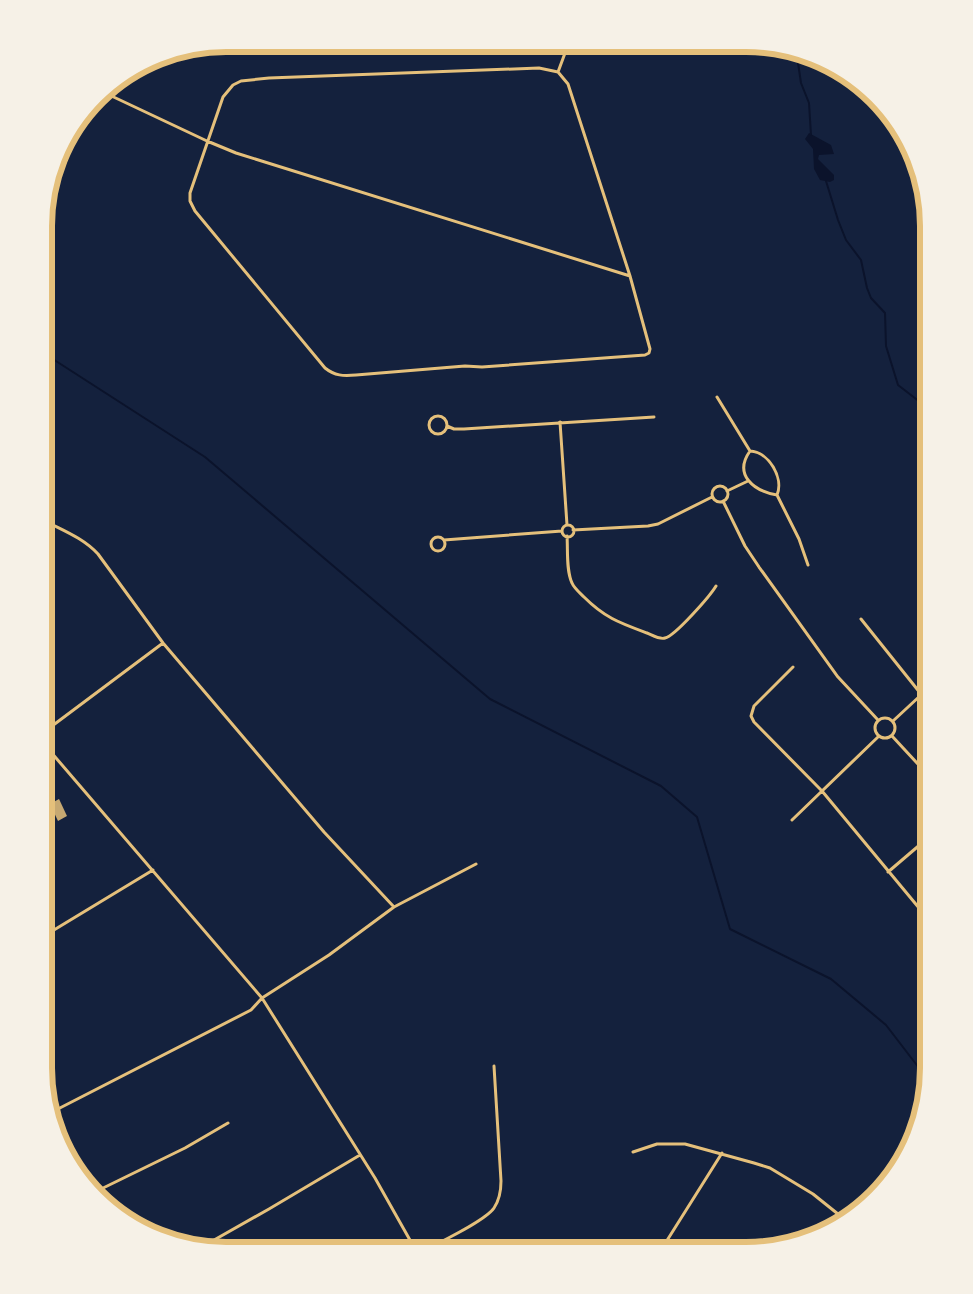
<svg xmlns="http://www.w3.org/2000/svg" width="973" height="1294" viewBox="0 0 973 1294" font-family="'Archivo Narrow',sans-serif">
  <style>
    .water { fill: #0b132b }
    .lines { fill: none; stroke-linecap: round; stroke-linejoin: round }
    .stream { stroke: #0b132b; stroke-width: 2 }
    .building { fill: #c6a872 }
    .minor { stroke: #e5c07b; stroke-width: 3 }
    .rim { fill: none; stroke: #e5c07b; stroke-width: 6 }
  </style>
  <rect width="100%" height="100%" fill="#14213d"/>
  <path class="water" d="M809,133l22,12 3,9 -15,1 -1,4 16,16v5l-4,2 -10,-2 -6,-11 -1,-20 -8,-10z"/>
  <g class="lines">
    <path class="stream" d="M797,56l4,27 8,20 2,32
      M826,181l12,39 8,20 15,20 6,28 4,10 14,15 1,33 12,39 31,24
      M45,354l160,103 285,242 171,87 36,31 33,112 101,50 55,46 43,56"/>
  </g>
  <path class="building" d="M59,799l8,17 -9,5 -8,-17z"/>
  <g class="lines">
    <path class="minor" d="M558,72l10,-27
      M103,92l104,49 29,12 394,123 20,73 -1,4 -4,2 -163,12 -17,-1 -109,9c-13,1 -21,1 -31,-7l-130,-157 -5,-10v-8l33,-96 10,-12 8,-4 28,-3 270,-10 19,4 10,12 62,192
      M717,397l33,54
      M429 425a9 9 0 1 1 18 0a9 9 0 1 1-18 0Z
      M560,422l7,103
      M447,426l7,3h10l190,-12
      M750,451c19,1 34,27 27,44l22,44 9,26
      M750,451c-17,24 4,40 27,44
      M712 494a8 8 0 1 1 16 0a8 8 0 1 1-16 0Z
      M727,491l21,-10
      M723,501l22,45 14,21 79,110 40,43
      M45,521c19,10 38,17 53,33l65,89 161,189 70,75
      M562 531a6 6 0 1 1 12 0a6 6 0 1 1-12 0Z
      M573,530l75,-4 10,-2 54,-27
      M567,536c1,14 -1,34 5,47 2,5 8,10 12,14 21,21 36,26 63,36 5,2 13,7 18,5 10,-2 45,-42 51,-52
      M431 544a7 7 0 1 1 14 0a7 7 0 1 1-14 0Z
      M444,540l118,-9
      M861,619l68,85
      M793,667l-39,39 -3,10 3,6 68,69 107,129
      M875 728a10 10 0 1 1 20 0a10 10 0 1 1-20 0Z
      M893,721l28,-26
      M44,732l119,-89
      M892,736l37,40
      M44,744l218,254 113,180 40,71
      M792,820l87,-84
      M888,872l41,-35
      M44,936l109,-66
      M54,1111l197,-101 11,-12 67,-43 65,-48 82,-43
      M633,1152l24,-8h28l69,19 16,5 43,26 30,24
      M99,1190l86,-42 43,-25
      M200,1248l69,-39 91,-54
      M427,1249c15,-8 58,-28 67,-41 6,-9 7,-17 7,-27l-7,-115
      M661,1250l61,-97"/>
  </g>
  <path d="M0 0H973V1294H0ZM226 52H746A174 174 0 0 1 920 226V1068A174 174 0 0 1 746 1242H226A174 174 0 0 1 52 1068V226A174 174 0 0 1 226 52Z" fill="#f6f1e7" fill-rule="evenodd"/>
  <path class="rim" d="M226 52H746A174 174 0 0 1 920 226V1068A174 174 0 0 1 746 1242H226A174 174 0 0 1 52 1068V226A174 174 0 0 1 226 52Z"/>
</svg>
